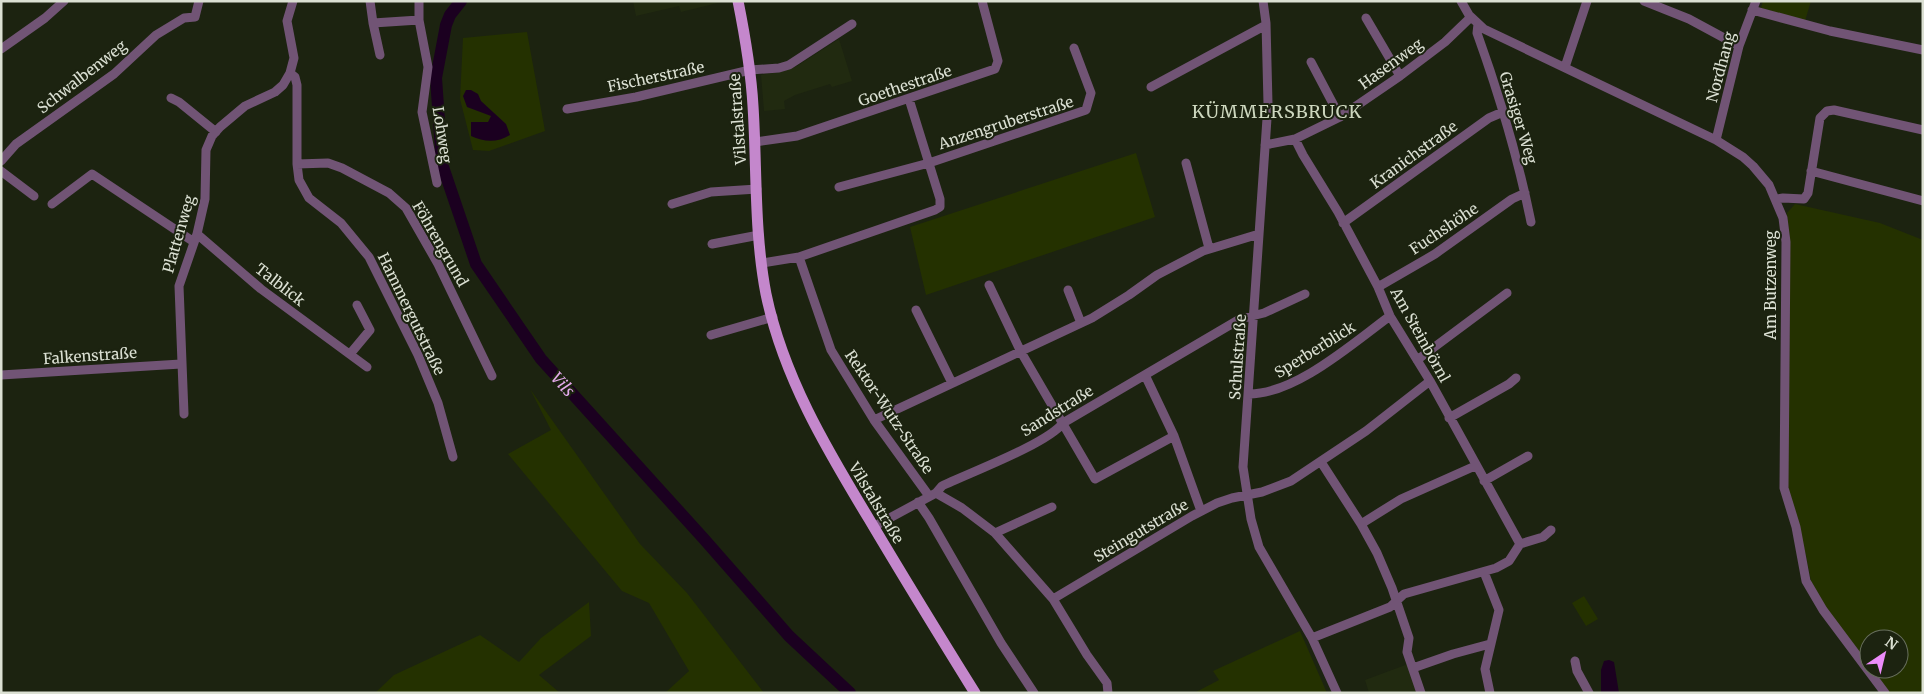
<svg xmlns="http://www.w3.org/2000/svg" width="1924" height="694" viewBox="0 0 1924 694" font-family="Merriweather,serif">
  <style>
    .built { fill: #212a10 }
    .green { fill: #243100 }
    .water { fill: #1b0020 }
    .lines { fill: none; stroke-linecap: round; stroke-linejoin: round }
    .river { stroke: #1b0020; stroke-width: 12 }
    .minor { stroke: #715475; stroke-width: 9 }
    .major { stroke: #c487cc; stroke-width: 11 }
    .labels { text-anchor: middle; stroke-width: 4; stroke-linejoin: round; paint-order: stroke }
    .street-label { font-size: 15px; fill: #dbe0d3; stroke: #1c2310 }
    .water-label { font-size: 16px; font-style: italic; fill: #e4aaeb; stroke: #1c2310 }
    .quarter-label { font-size: 18px; letter-spacing: 1px; fill: #cdd7be; stroke: #1c2310 }
  </style>
  <rect width="100%" height="100%" fill="#1c2310"/>
  <path class="built" d="M633,1h93l-45,11 -2,-6 -43,10z
    M839,39l13,42 -20,6 -2,-3 -35,11 -11,6 1,8 -21,2 -3,-36 23,-4 13,-5z
    M1408,664l10,29h-49l-4,-13z"/>
  <path class="green" d="M1763,1h48l-6,20 -44,-13z
    M527,32l18,99 -56,20 -16,-1 -13,-51 3,-61z
    M1136,153l19,64 -229,78 -16,-68z
    M1795,204l85,19 43,17v453h-35l-17,-24h28v-30h-30v28l-46,-63 -12,-23 -5,-26 -18,-61 2,-255 -3,-26z
    M530,389l110,155 47,49 77,100h-99l24,-22 -40,-68 -27,-12 -114,-137 43,-24z
    M1584,596l14,23 -12,7 -14,-23z
    M589,602l2,34 -52,39 21,18h-185l19,-18 86,-40 39,27 22,-24z
    M1300,631l27,62h-133l25,-13 -6,-9z"/>
  <path class="water" d="M466,90h5l7,4 3,7 25,23 4,11c-13,8 -26,7 -39,1v-14h17l3,-6 -24,-9 -4,-11z
    M1609,660l5,2 5,31h-18v-23l3,-9z"/>
  <g class="lines">
    <path class="river" d="M461,1l-11,14 -4,10 -10,53 6,86 34,100 65,95 163,180 85,97 61,57"/>
    <path class="minor" d="M370,1l3,22 46,-3
      M419,1v19l9,47 -6,45 15,71
      M1263,1l3,22 2,81 -25,363 8,52 8,28 53,91 25,55
      M1461,1l8,14 15,14 232,111 27,17 10,9 16,19 14,33 3,24 -2,246 12,39 10,54 17,29 62,83
      M1644,1l45,18 50,27
      M1752,10l78,21 93,19
      M1366,18l34,58
      M373,23l7,32
      M1478,24l-1,9c22,61 41,125 54,189
      M1,49l44,-31 19,-17
      M1311,62l29,55
      M1565,67l22,-66
      M290,73l5,4 2,8v79l2,16 10,18 32,25 28,34 49,98 20,48 15,54
      M1151,87l115,-62
      M171,98l8,4 37,30
      M567,109l69,-12 114,-27 29,-2 10,-3 63,-41
      M1295,139l8,16 35,57 40,75 12,29 40,65 90,163
      M1716,140l23,-94 17,-45
      M755,142l42,-6 198,-67 3,-8 -16,-60
      M1265,145l30,-6 45,-22 60,-41 45,-34 26,-25
      M1,161l15,-17 98,-70 42,-39 28,-17 11,-1 4,-16
      M1186,163l23,85
      M297,164l31,-1 14,5 47,25 17,15 32,56 54,112
      M1,171l33,25
      M1811,171l112,30
      M839,187l90,-24 157,-53 5,-17 -17,-45
      M1776,199l7,-1 21,1 4,-6 12,-75 7,-7 7,-1 89,20
      M52,204l40,-30 102,68
      M672,204l39,-12 46,-3
      M1343,223l146,-105 14,-6
      M197,234l64,55 106,78
      M712,244l47,-9
      M799,257l32,93 43,70 55,76
      M762,263l37,-6 136,-47 5,-3v-8l-31,-100
      M989,285l32,67 74,127 79,-43
      M1378,287l57,-33 77,-55 13,-6
      M1068,290l13,33
      M916,310l36,73
      M711,335l62,-18
      M350,354l20,-24 -13,-25
      M1417,360l90,-67
      M1,375l180,-11
      M1145,375l29,61 27,75
      M1249,394c47,0 104,-51 141,-78
      M184,414l-5,-128 18,-52 8,-35 1,-49 6,-14 8,-9 25,-21 30,-14 8,-7 7,-12 4,-15 -7,-37 6,-20
      M1449,418l60,-34 7,-6
      M874,420l218,-102 37,-23 28,-20 46,-24 56,-17
      M1321,462l40,62 16,29 15,35 17,50 -2,14 14,41
      M1484,481l44,-25
      M936,493l26,15 33,25 58,66 34,56 20,28 1,10
      M918,502l11,16 72,125 33,50
      M1361,524l40,-25 74,-33
      M873,527l63,-34 6,-7c27,-13 105,-42 121,-63l177,-104 24,-6 41,-19
      M995,533l57,-26
      M1484,572l15,38 -14,59 5,24
      M1053,599l139,-83 25,-13 15,-5 30,-6 29,-11 75,-50 64,-50
      M1312,638l78,-31 14,-13 92,-26 13,-7 11,-17 23,-7 8,-7
      M1575,661l2,10 12,22
      M1413,668l40,-14 37,-10"/>
    <path class="major" d="M738,1c7,35 13,69 15,105 4,62 1,126 13,188 17,82 60,154 103,225 35,59 70,116 106,174"/>
  </g>
  <g class="labels">
    <g class="street-label">
      <text transform="translate(1391 64) rotate(-36)" y="5">Hasenweg</text>
      <text transform="translate(1721 67) rotate(-75)" y="5">Nordhang</text>
      <text transform="translate(82 77) rotate(-38)" y="5">Schwalbenweg</text>
      <text transform="translate(656 77) rotate(-12)" y="5">Fischerstraße</text>
      <text transform="translate(905 86) rotate(-19)" y="5">Goethestraße</text>
      <text transform="translate(1518 118) rotate(73)" y="5">Grasiger Weg</text>
      <text transform="translate(738 119) rotate(-94)" y="5">Vilstalstraße</text>
      <text transform="translate(1006 123) rotate(-18)" y="5">Anzengruberstraße</text>
      <text transform="translate(442 135) rotate(81)" y="5">Lohweg</text>
      <text transform="translate(1414 155) rotate(-36)" y="5">Kranichstraße</text>
      <text transform="translate(1444 229) rotate(-34)" y="5">Fuchshöhe</text>
      <text transform="translate(179 234) rotate(-74)" y="5">Plattenweg</text>
      <text transform="translate(440 244) rotate(60)" y="5">Föhrengrund</text>
      <text transform="translate(280 285) rotate(38)" y="5">Talblick</text>
      <text transform="translate(1771 285) rotate(-90)" y="5">Am Butzenweg</text>
      <text transform="translate(411 314) rotate(64)" y="5">Hammergutstraße</text>
      <text transform="translate(1420 335) rotate(61)" y="5">Am Steinbörnl</text>
      <text transform="translate(1315 350) rotate(-32)" y="5">Sperberblick</text>
      <text transform="translate(90 356) rotate(-4)" y="5">Falkenstraße</text>
      <text transform="translate(1238 357) rotate(-86)" y="5">Schulstraße</text>
      <text transform="translate(1057 411) rotate(-32)" y="5">Sandstraße</text>
      <text transform="translate(889 412) rotate(56)" y="5">Rektor-Wutz-Straße</text>
      <text transform="translate(876 503) rotate(59)" y="5">Vilstalstraße</text>
      <text transform="translate(1141 531) rotate(-31)" y="5">Steingutstraße</text>
    </g>
    <g class="water-label">
      <text transform="translate(563 384) rotate(48)" y="6">Vils</text>
    </g>
    <g class="quarter-label">
      <text x="1277" y="118">KÜMMERSBRUCK</text>
    </g>
  </g>
  <rect width="1924" height="694" fill="none" stroke="#dbe0d3" stroke-width="5"/>
  <g transform="translate(1884 654) rotate(35)"><circle r="24" fill="#1c2310" stroke="#686f5e"/>
  <path d="M0-4L9 19L0 12L-9 19Z" fill="#ec8cfa"/>
  <text y="-8" font-size="14" font-weight="bold" text-anchor="middle" fill="#dbe0d3">N</text>
  </g>
</svg>
